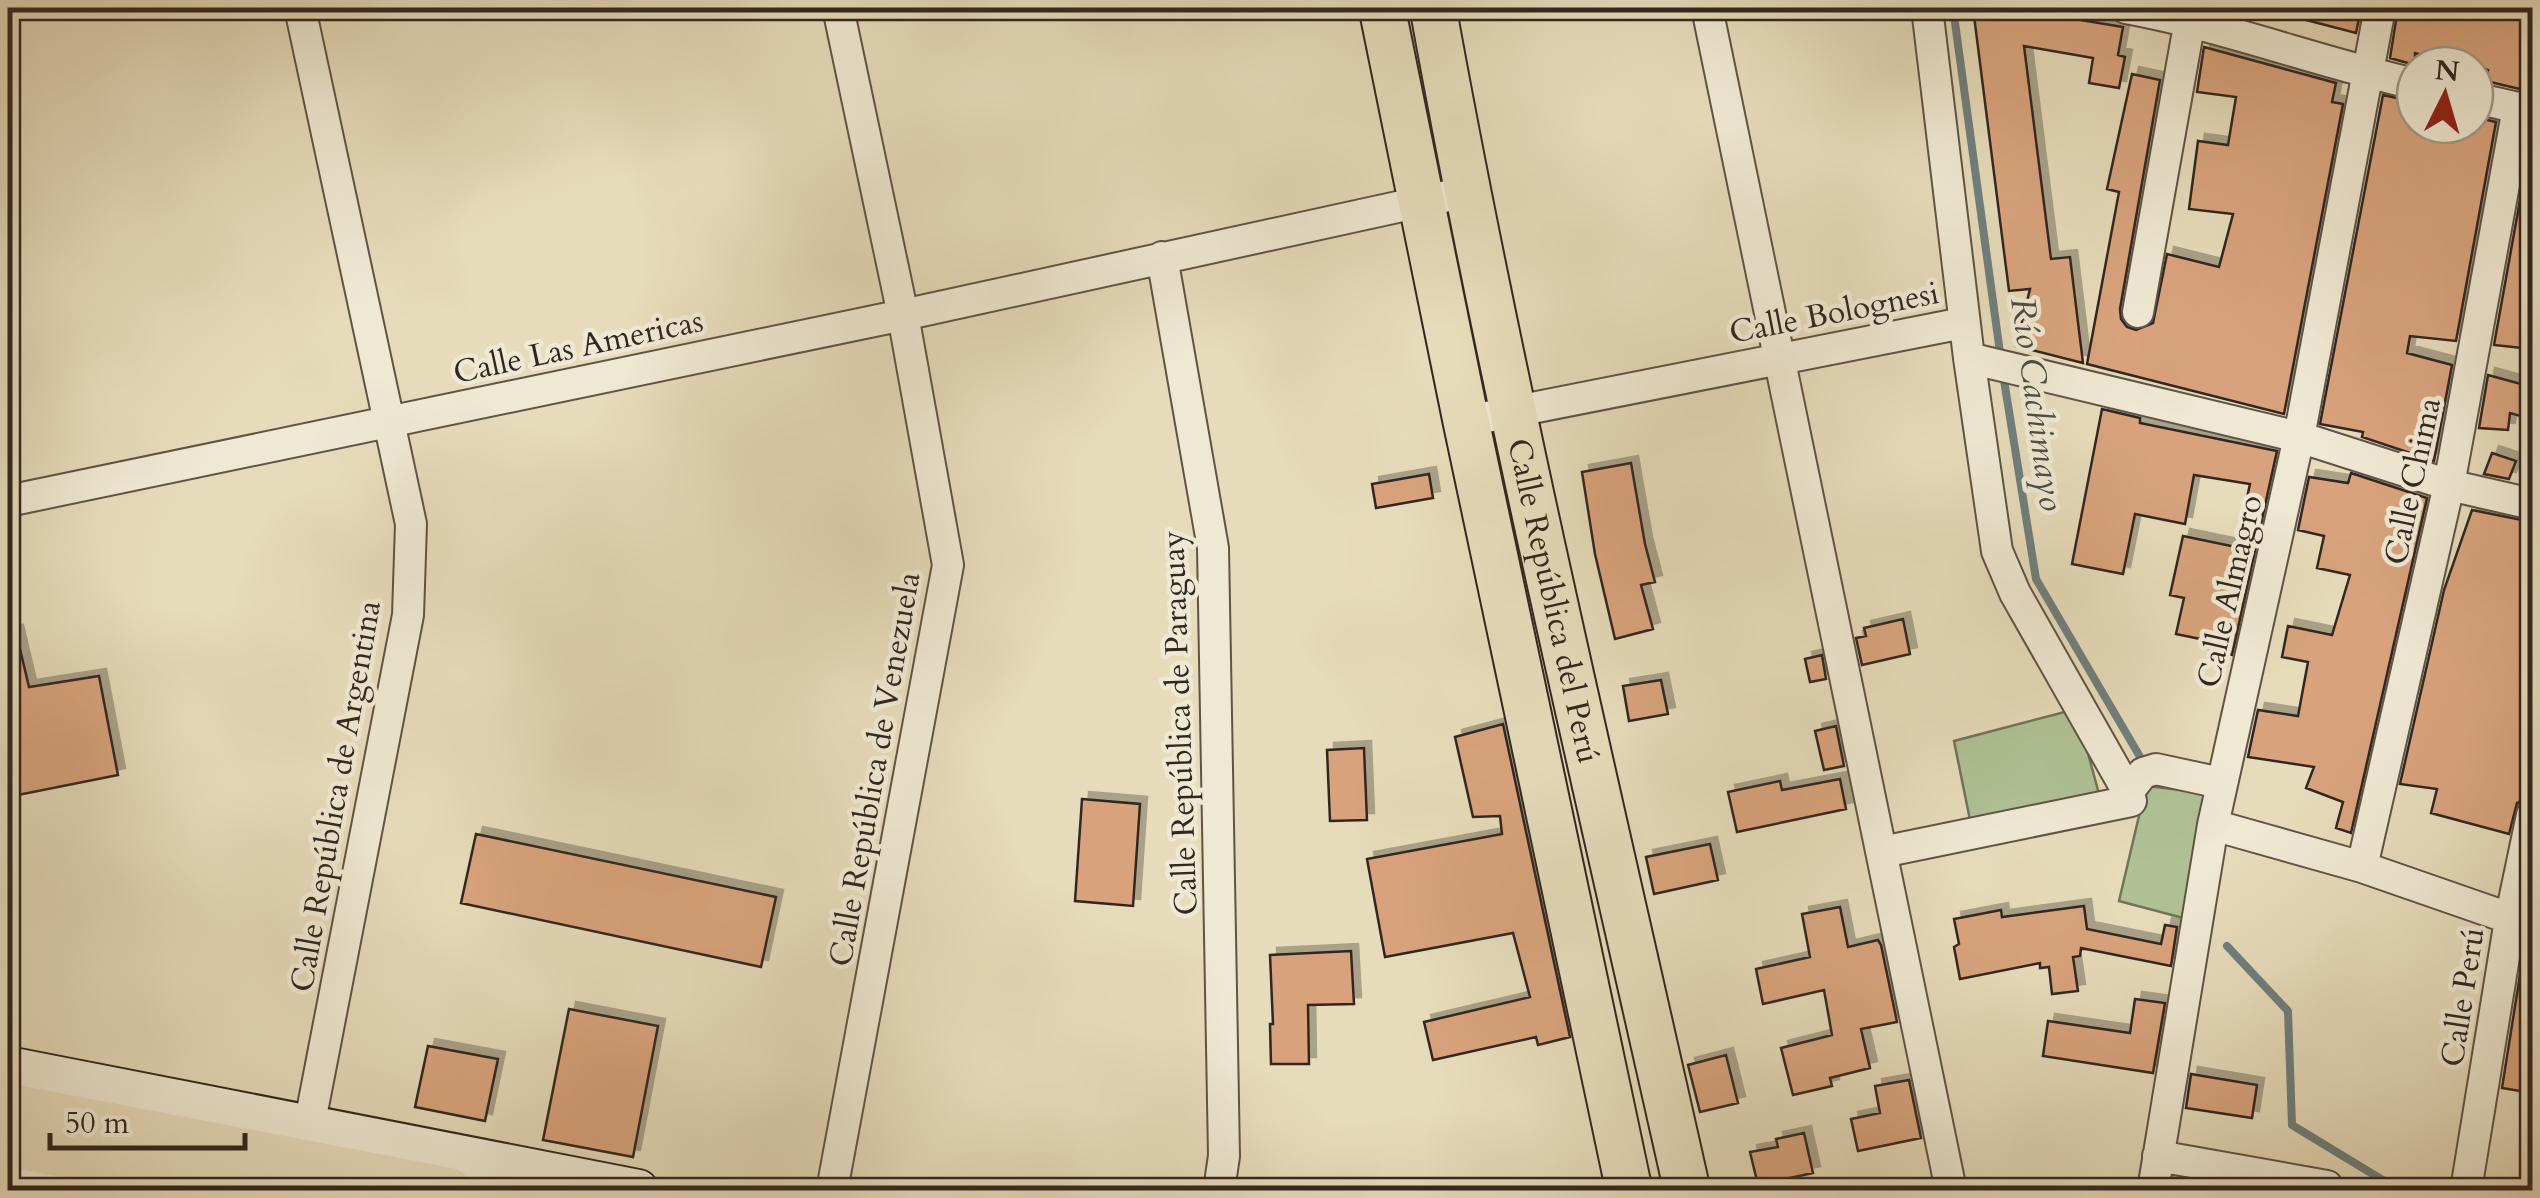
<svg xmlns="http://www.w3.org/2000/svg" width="2540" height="1198" viewBox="0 0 2540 1198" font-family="Cardo,serif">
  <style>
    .green { fill: #afc195; stroke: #70745a; stroke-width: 2.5 }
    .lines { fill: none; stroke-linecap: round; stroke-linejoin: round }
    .stream { stroke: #707f7c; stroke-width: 8 }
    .building { fill: #d8a37b; stroke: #322720; stroke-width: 2.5; filter: url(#shadow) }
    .minor-casing { stroke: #5f5446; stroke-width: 34 }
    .secondary-casing { stroke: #322720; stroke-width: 44 }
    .primary-casing { stroke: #322720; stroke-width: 49 }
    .minor { stroke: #efe8d2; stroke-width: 30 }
    .secondary { stroke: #efe8d2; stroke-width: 40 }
    .primary { stroke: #e6dbba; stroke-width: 45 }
    .labels { text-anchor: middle; stroke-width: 9; stroke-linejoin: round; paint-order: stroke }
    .street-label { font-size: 32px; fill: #322720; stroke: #efe8d2 }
    .water-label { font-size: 35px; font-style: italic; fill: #4c4c46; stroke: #efe8d2 }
  </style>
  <defs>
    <filter id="shadow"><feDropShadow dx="7" dy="-7" stdDeviation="0" flood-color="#0004"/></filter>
  </defs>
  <rect width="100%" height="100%" fill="#e6dbba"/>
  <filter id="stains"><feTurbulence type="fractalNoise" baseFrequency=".002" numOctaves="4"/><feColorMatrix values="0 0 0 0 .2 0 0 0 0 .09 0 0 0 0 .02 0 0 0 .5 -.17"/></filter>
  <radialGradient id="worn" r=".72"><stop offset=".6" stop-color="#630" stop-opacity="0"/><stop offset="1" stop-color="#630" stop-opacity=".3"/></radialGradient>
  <path class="green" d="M2076,709l23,85 -129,26 -16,-79z
    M2146,786l63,7 -22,126 -68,-18z"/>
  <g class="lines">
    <path class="stream" d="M1953,8l48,352
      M2003,374l33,205 110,188
      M2227,946l61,65 4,114 107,65"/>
  </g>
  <path class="building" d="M1973,8h59v4l91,15 -5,28 7,2 -6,31 -30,-5 4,-25 -69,-12 27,213 19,-2 13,106 -67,-17 14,-57 -21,2z
    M2288,8h73l-5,25 -69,-18z
    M2398,8h134v60l-4,23 -42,-10 2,-11 -13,-5h-12l-48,-12v12l-25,-7z
    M2204,47l132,36 -4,19 11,2 -59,310 -197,-50 32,-172 -12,-3 25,-115 28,6 -40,229 1,10 6,8 9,3 17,-7 14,-69 52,13 14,-53 -44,-5 9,-68 30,4 8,-48 -39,-5z
    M2383,95l32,7v23h62l1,-7 18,4 -40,219 -46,-5 -3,17 45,12 -18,96 -72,-24 1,-5 -43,-8z
    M2532,133v216l-38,-4z
    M2488,375l44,12v32l-22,-6 -2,17 -29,-2z
    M2102,409l38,9v5l137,28 -45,204 -29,-8 2,-7 -29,-6 8,-36 -14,-3 13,-59 53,11 14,-63 -56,-9 -9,49 -50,-10 -12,60 -51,-10z
    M2492,453l24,8 -7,18 -25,-5z
    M1631,463l14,81 10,38 -14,3 12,44 -38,10 -20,-85 -13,-82z
    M2351,473l76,25 -76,335 -15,-5 7,-26 -37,-14 8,-21 -66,-10 10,-47 40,6 10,-54 -26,-5 6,-31 44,9 18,-60 -33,-7 7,-32 -26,-6 11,-53 39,6z
    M1429,474l4,24 -57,10 -4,-24z
    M2472,510l60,12v79l-3,24 3,1v104l-6,28 6,1v38l-15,6 -8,31 -78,-21 6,-24 -37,-5 44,-194z
    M1903,619l7,35 -48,11 -6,-27 10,-2 -2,-8z
    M16,632l13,55 70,-11 19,99 -110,22v-164z
    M1822,655l4,24 -16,3 -5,-23z
    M1661,680l7,34 -39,7 -6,-35z
    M1503,724l67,313 -32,8 -2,-8 -103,23 -9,-38 106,-25 -17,-64 -128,24 -18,-98 135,-25 -2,-18 -27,1 -18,-80z
    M1836,726l8,40 -20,4 -9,-39z
    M1364,748l3,72 -37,1 -3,-71z
    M1840,779l6,30 -109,23 -9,-40 52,-11 2,9z
    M1082,799l58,5 -7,102 -58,-5z
    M476,834l300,63 -15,70 -300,-64z
    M1710,844l8,36 -64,14 -8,-37z
    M2084,906l3,23 74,15 4,-19 12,2 -6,39 -90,-18 -1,8 -7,1 5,34 -26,3 -3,-27 -9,1v-5l-80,16 -6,-32 5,-3 -5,-25 47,-9 1,7z
    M1840,907l8,40 30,-7 3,5 16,77 -36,7 9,39 -40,10 2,8 -39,9 -12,-47 51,-13 -8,-45 -61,14 -7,-35 54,-12 -8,-43z
    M1351,951l3,53 -46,1 1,59h-38l-1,-40h3l-3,-69z
    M2523,956l9,1v136l-30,-5z
    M2135,999l30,4 -12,70 -110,-17 5,-35 82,12z
    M569,1009l89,17 -25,131 -90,-17z
    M428,1046l70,13 -13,62 -70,-14z
    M1726,1055l12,48 -38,9 -12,-47z
    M2191,1074l66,11 -5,33 -66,-10z
    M1909,1080l12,58 -63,13 -7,-32 29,-6 -5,-27z
    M1804,1133l9,40 -55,12 -8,-33 28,-5 -2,-8z
    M2174,1178l44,8 -1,4h-45z"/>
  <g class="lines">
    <defs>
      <path id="minor" d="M300,8l111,516 -3,91 -99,512
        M1707,8l244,1182
        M1927,8l42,350 330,79 150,48 83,19
        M2126,8c98,18 192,54 289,76
        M2475,98l57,13
        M1162,257l51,291 11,608 -5,34
        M2138,312l52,-292
        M1969,358l28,193 18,42 113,199
        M1466,421l497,-98
        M8,501l895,-186 563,-123
        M2213,825l149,42 170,59
        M1882,852l249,-51 -3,-9 15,-19 13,-4 65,14
        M2362,867l87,-382 69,-377
        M2158,1156l169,30
        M832,1190l116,-625 -45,-250 -65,-307
        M2153,1190l60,-365 86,-388 81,-429
        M2466,1190l44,-270 22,-105"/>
      <path id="secondary" d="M8,1067l630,123
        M8,1177l70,13"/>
      <g id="primary">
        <path d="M1382,8l84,413 163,769"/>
        <path id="s1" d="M1433,8c72,397 166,789 254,1182"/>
        <path d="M8,1106l440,84"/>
        <path d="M8,1144l241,46"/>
      </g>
    </defs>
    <use href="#minor" class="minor-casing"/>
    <use href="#secondary" class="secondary-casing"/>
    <use href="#primary" class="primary-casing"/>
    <use href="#minor" class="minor"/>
    <use href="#secondary" class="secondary"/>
    <use href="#primary" class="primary"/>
  </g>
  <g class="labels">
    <g class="street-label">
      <text transform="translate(1834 312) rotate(-11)" y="11">Calle Bolognesi</text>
      <text transform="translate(578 346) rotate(-12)" y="11">Calle Las Americas</text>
      <text transform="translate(2412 481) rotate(-78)" y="11">Calle Chima</text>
      <text transform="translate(2229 591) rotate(-77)" y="11">Calle Almagro</text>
      <text dy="11" stroke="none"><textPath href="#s1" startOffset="605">Calle República del Perú</textPath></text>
      <text transform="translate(1179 723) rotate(-92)" y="11">Calle República de Paraguay</text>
      <text transform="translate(874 769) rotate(-80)" y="11">Calle República de Venezuela</text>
      <text transform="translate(335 796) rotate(-80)" y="11">Calle República de Argentina</text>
      <text transform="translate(2462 997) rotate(-81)" y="11">Calle Perú</text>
    </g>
    <g class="water-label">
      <text transform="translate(2038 404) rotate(82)" y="12">Río Cachimayo</text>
    </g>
  </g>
  <rect width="2540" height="1198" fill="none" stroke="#e6dbba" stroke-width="40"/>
  <rect x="10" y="10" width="2520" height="1178" fill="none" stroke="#322720" stroke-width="5"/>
  <rect x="20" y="20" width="2500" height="1158" fill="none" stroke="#322720" stroke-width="2.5"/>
  <g transform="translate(2445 95) rotate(5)"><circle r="48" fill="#efe8d2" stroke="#a39b8b" stroke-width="2.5"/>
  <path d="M0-8L18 38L0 25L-18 38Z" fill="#8f2418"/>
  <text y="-15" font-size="28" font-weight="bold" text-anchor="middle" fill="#322720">N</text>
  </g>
  <path d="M50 1133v15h195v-15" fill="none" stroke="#322720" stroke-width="5"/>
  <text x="65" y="1133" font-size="30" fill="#322720" stroke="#efe8d2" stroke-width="8" paint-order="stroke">50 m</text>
  <rect width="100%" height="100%" filter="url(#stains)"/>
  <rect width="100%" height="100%" fill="url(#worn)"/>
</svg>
